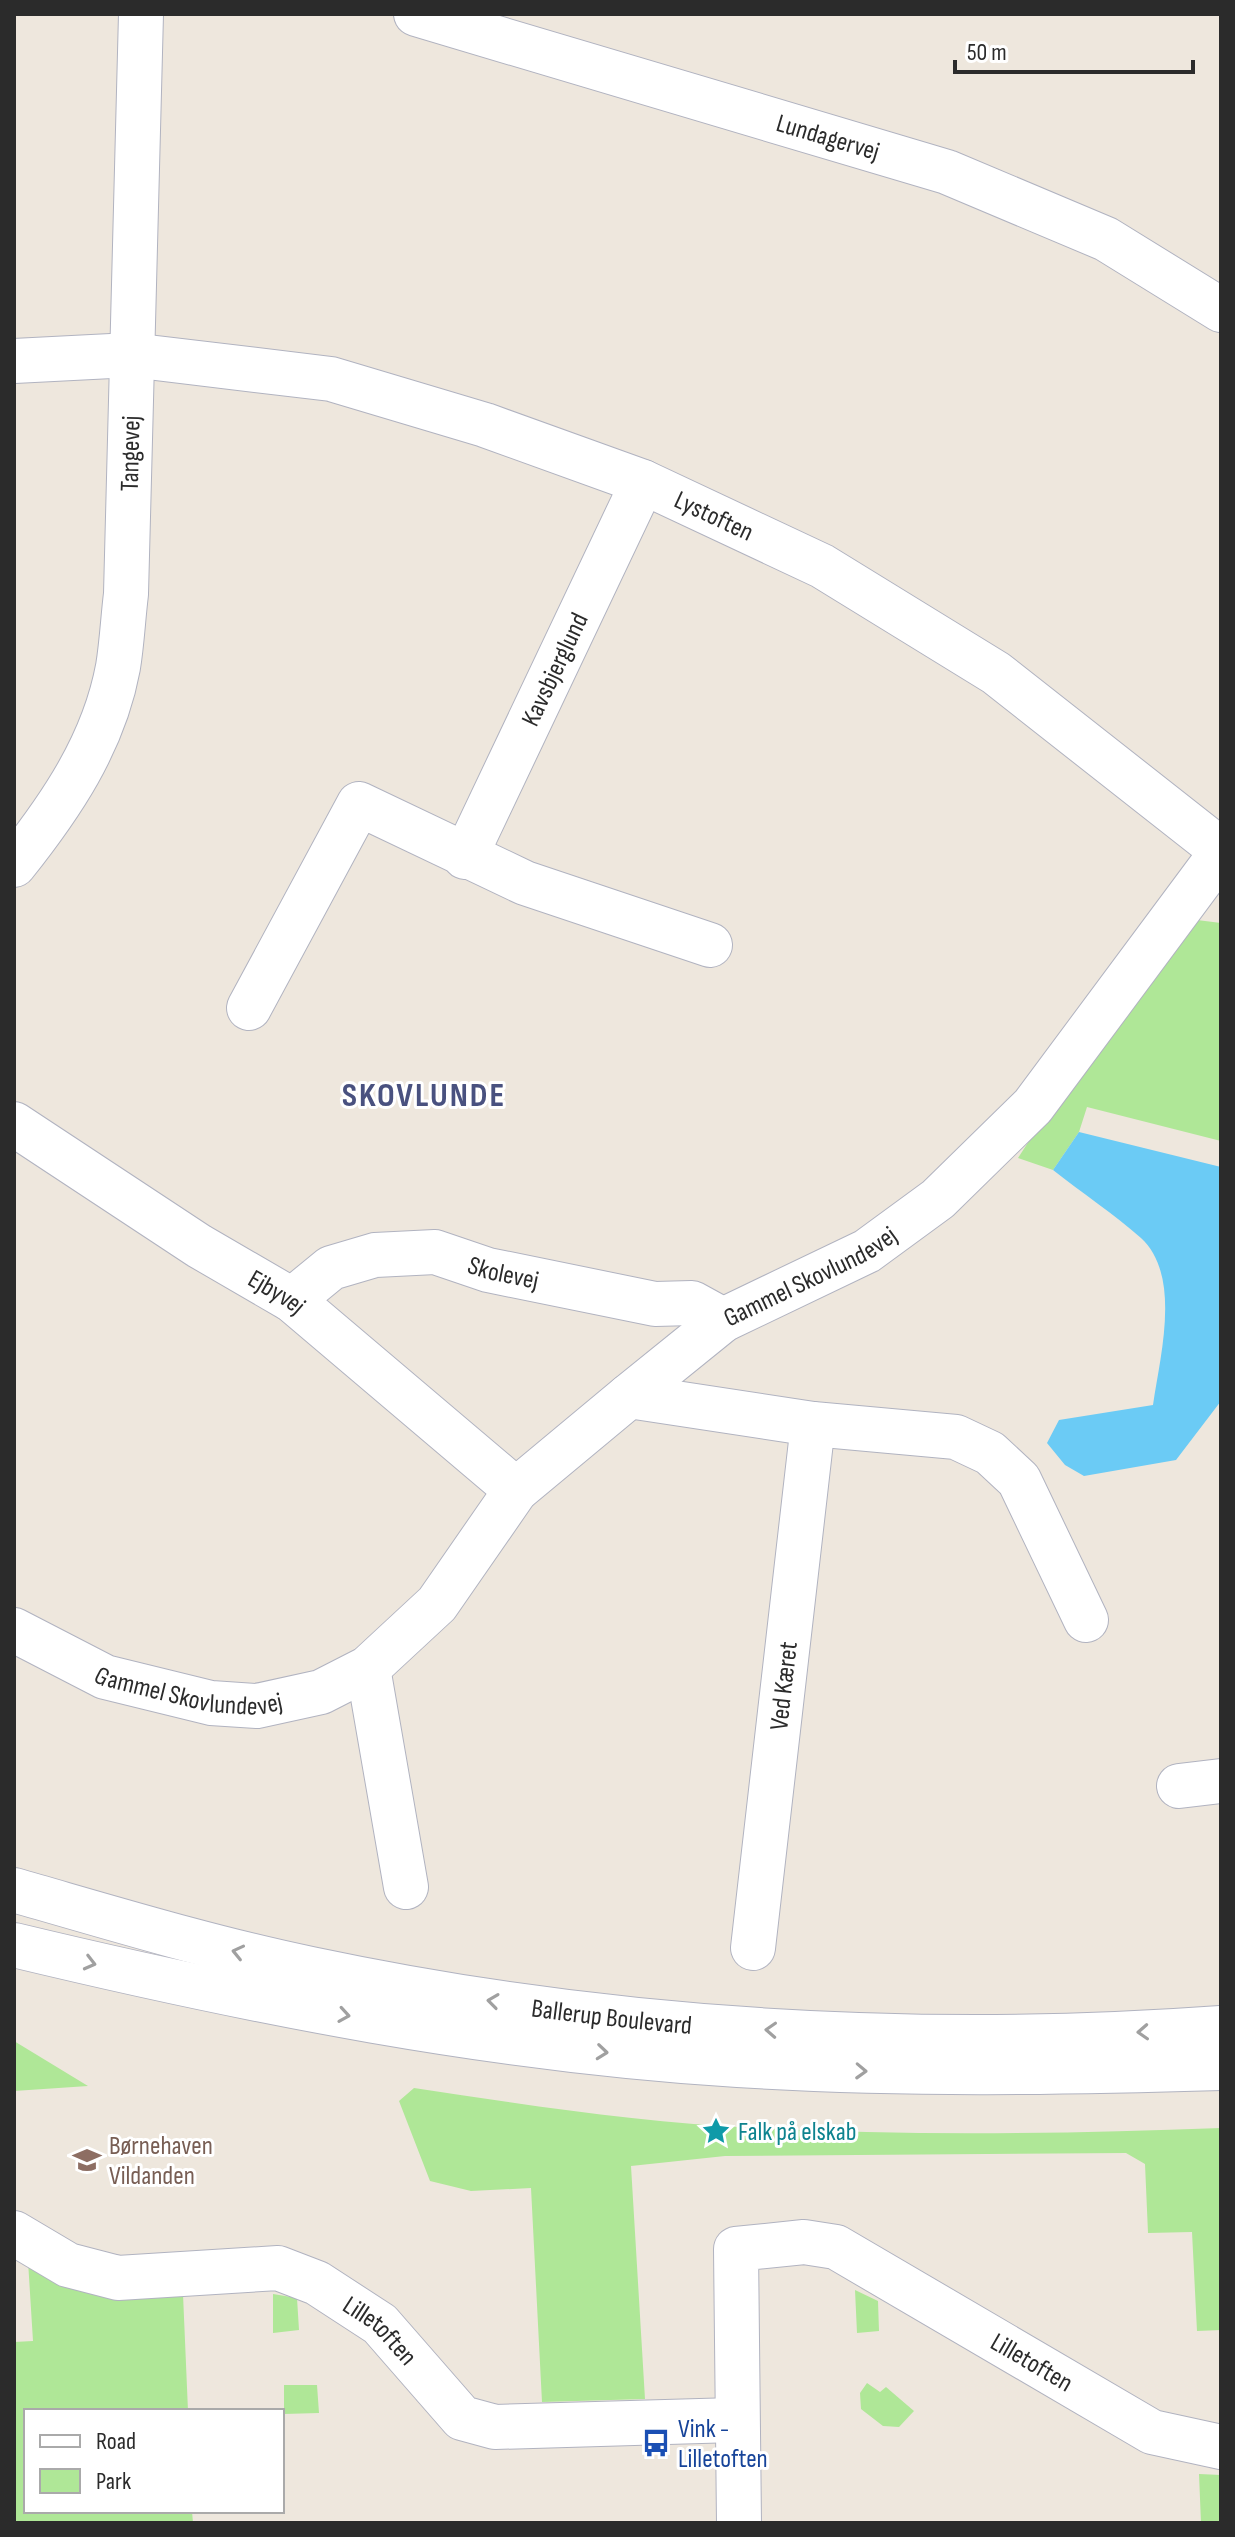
<svg xmlns="http://www.w3.org/2000/svg" width="1235" height="2537" viewBox="0 0 1235 2537" font-family="'Sofia Sans Condensed',sans-serif">
  <style>
    .green { fill: #afe797 }
    .water { fill: #6bcbf5 }
    .lines { fill: none; stroke-linecap: round; stroke-linejoin: round }
    .minor-casing { stroke: #b1b3c0; stroke-width: 46 }
    .minor { stroke: #fff; stroke-width: 44 }
    .oneway { stroke: #a0a0a0 }
    .labels { text-anchor: middle; stroke-width: 6; stroke-linejoin: round; paint-order: stroke }
    .street-label { font-size: 26px; fill: #2b2b2b; stroke: #fff }
    .culture-label { font-size: 26px; fill: #0d838f; stroke: #fff; text-anchor: start }
    .education-label { font-size: 26px; fill: #785e54; stroke: #fff; text-anchor: start }
    .transit-label { font-size: 26px; fill: #164399; stroke: #fff; text-anchor: start }
    .district-label { font-size: 34px; font-weight: bold; letter-spacing: 2px; fill: #49517f; stroke: #fff }
  </style>
  <rect width="100%" height="100%" fill="#eee7dd"/>
  <path class="green" d="M1197,920l24,3v218l-134,-34 -8,25 -26,38 -35,-12 48,-74z
    M14,2041l74,45 -74,5z
    M414,2088c113,17 227,35 342,40 154,8 310,6 465,0v202l-24,1 -5,-99 -44,1 -3,-69 -19,-11 -401,3 -94,10 14,233 -103,3 -11,-214 -60,3 -41,-10 -31,-80z
    M28,2261l155,33 5,117h-162v100h166l1,12h-179v-181l19,-1z
    M855,2290l23,11 1,30 -22,2z
    M273,2294l24,4 2,32 -26,3z
    M867,2383l13,9 6,-5 28,24 -15,16 -16,-1 -22,-17 -1,-16z
    M284,2385h33l2,28 -35,1z
    M1199,2474l22,1v48h-20z"/>
  <path class="water" d="M1079,1132l142,35v234l-45,59 -92,16 -19,-11 -18,-22 12,-23 94,-15c7,-49 29,-129 -12,-167 -27,-24 -59,-45 -88,-68z"/>
  <g class="lines">
    <defs>
      <g id="minor">
        <path id="s1" d="M416,14l531,158 159,67 115,71"/>
        <path id="s2" d="M14,361l117,-6 200,24 154,46 158,57 179,84 174,107 225,177"/>
        <path id="s3" d="M465,857l178,-375"/>
        <path id="s4" d="M14,865c47,-59 90,-122 104,-198 4,-24 5,-49 8,-73l15,-580"/>
        <path d="M249,1008l110,-204 166,79 185,62"/>
        <path id="s5" d="M14,1124l185,122 93,54 224,190"/>
        <path id="s6" d="M292,1300l39,-32 44,-13 60,-3 53,18 167,34 37,-1 31,17"/>
        <path d="M629,1396l184,28 143,13 34,16 29,27 67,140"/>
        <path id="s7" d="M14,1630l91,47 106,26 46,3 64,-14 47,-24 69,-64 79,-114 113,-94 94,-76 144,-69 71,-52 95,-93 188,-253"/>
        <path d="M368,1668l38,219"/>
        <path d="M1179,1786l42,-5"/>
        <path id="s8" d="M14,1890c98,28 196,58 297,79 297,63 607,81 910,59"/>
        <path d="M14,1945c237,57 480,105 724,120 161,10 322,8 483,3"/>
        <path id="s9" d="M753,1948l60,-524"/>
        <path id="s10" d="M14,2233l54,32 50,13 160,-10 39,15 63,41 82,94 33,9 240,-7"/>
        <path id="s11" d="M739,2523l-3,-274 68,-7 32,5 316,185 69,15"/>
      </g>
    </defs>
    <use href="#minor" class="minor-casing"/>
    <use href="#minor" class="minor"/>
  </g>
  <defs><path id="oneway-chevron" d="M-2-3.5L2.5 0L-2 3.5" fill="none" stroke-width="1.6" stroke-linecap="round" stroke-linejoin="round" transform="scale(2)"/></defs>
  <g class="oneway">
    <use href="#oneway-chevron" transform="translate(238 1952) rotate(-167)"/>
    <use href="#oneway-chevron" transform="translate(90 1963) rotate(14)"/>
    <use href="#oneway-chevron" transform="translate(493 2001) rotate(-172)"/>
    <use href="#oneway-chevron" transform="translate(344 2015) rotate(9)"/>
    <use href="#oneway-chevron" transform="translate(771 2030) rotate(-177)"/>
    <use href="#oneway-chevron" transform="translate(1143 2032) rotate(177)"/>
    <use href="#oneway-chevron" transform="translate(602 2052) rotate(6)"/>
    <use href="#oneway-chevron" transform="translate(861 2071) rotate(2)"/>
  </g>
  <defs>
    <symbol id="sight-bare" viewBox="-9 -9 18 18"><path d="M0-6L1.8-2.2L6-1.7L2.9 1.2L3.7 5.4L0 3.3L-3.7 5.4L-2.9 1.2L-6-1.7L-1.8-2.2Z" fill="#0f9aa8" stroke="#fff" stroke-width="2.5" paint-order="stroke"/></symbol>
    <symbol id="school-bare" viewBox="-9 -9 18 18"><path d="M0-5L7-2L0 1L-7-2ZM-4 1L0 2.5L4 1V4Q0 6-4 4Z" fill="#8d6e63" stroke="#fff" stroke-width="2.5" paint-order="stroke"/></symbol>
    <symbol id="bus-bare" viewBox="-9 -9 18 18"><path d="M-5-6H5V4H4V6H2V4H-2V6H-4V4H-5ZM-3.5-4V0h7V-4ZM-3.5 1.2v1.5H-2V1.2ZM2 1.2v1.5H3.5V1.2Z" fill="#1a4fb4" stroke="#fff" stroke-width="2.5" paint-order="stroke"/></symbol>
  </defs>
  <g fill-rule="evenodd">
    <use href="#sight-bare" x="696" y="2111" width="40" height="40"/>
    <use href="#school-bare" x="67" y="2140" width="40" height="40"/>
    <use href="#bus-bare" x="636" y="2423" width="40" height="40"/>
  </g>
  <g class="labels">
    <g class="street-label">
      <text dy="9" stroke="none"><textPath href="#s1" startOffset="430">Lundagervej</textPath></text>
      <text dy="9" stroke="none"><textPath href="#s4" startOffset="440">Tangevej</textPath></text>
      <text dy="9" stroke="none"><textPath href="#s2" startOffset="726">Lystoften</textPath></text>
      <text dy="9" stroke="none"><textPath href="#s3" startOffset="208">Kavsbjerglund</textPath></text>
      <text dy="9" stroke="none"><textPath href="#s6" startOffset="228">Skolevej</textPath></text>
      <text dy="9" stroke="none"><textPath href="#s7" startOffset="974">Gammel Skovlundevej</textPath></text>
      <text dy="9" stroke="none"><textPath href="#s5" startOffset="312">Ejbyvej</textPath></text>
      <text dy="9" stroke="none"><textPath href="#s7" startOffset="188">Gammel Skovlundevej</textPath></text>
      <text dy="9" stroke="none"><textPath href="#s9" startOffset="264">Ved Kæret</textPath></text>
      <text dy="9" stroke="none"><textPath href="#s8" startOffset="612">Ballerup Boulevard</textPath></text>
      <text dy="9" stroke="none"><textPath href="#s10" startOffset="396">Lilletoften</textPath></text>
      <text dy="9" stroke="none"><textPath href="#s11" startOffset="602">Lilletoften</textPath></text>
    </g>
    <g class="culture-label">
      <text x="738" y="2140">Falk på elskab</text>
    </g>
    <g class="education-label">
      <text x="109" y="2154">Børnehaven<tspan x="109" dy="30">Vildanden</tspan></text>
    </g>
    <g class="transit-label">
      <text x="678" y="2437">Vink -<tspan x="678" dy="30">Lilletoften</tspan></text>
    </g>
    <g class="district-label">
      <text x="424" y="1106">SKOVLUNDE</text>
    </g>
  </g>
  <rect width="1235" height="2537" fill="none" stroke="#2b2b2b" stroke-width="32"/>
  <rect x="24" y="2409" width="260" height="104" fill="#ffffff" stroke="#aaaaaa" stroke-width="2"/>
  <rect x="40" y="2435" width="40" height="12" fill="#ffffff" stroke="#aaaaaa" stroke-width="2"/>
  <text x="96" y="2449" font-size="24" fill="#2b2b2b">Road</text>
  <rect x="40" y="2469" width="40" height="24" fill="#afe797" stroke="#aaaaaa" stroke-width="2"/>
  <text x="96" y="2489" font-size="24" fill="#2b2b2b">Park</text>
  <path d="M955 60v12h238v-12" fill="none" stroke="#2b2b2b" stroke-width="4"/>
  <text x="967" y="60" font-size="24" fill="#2b2b2b" stroke="#ffffff" stroke-width="6" paint-order="stroke">50 m</text>
</svg>
